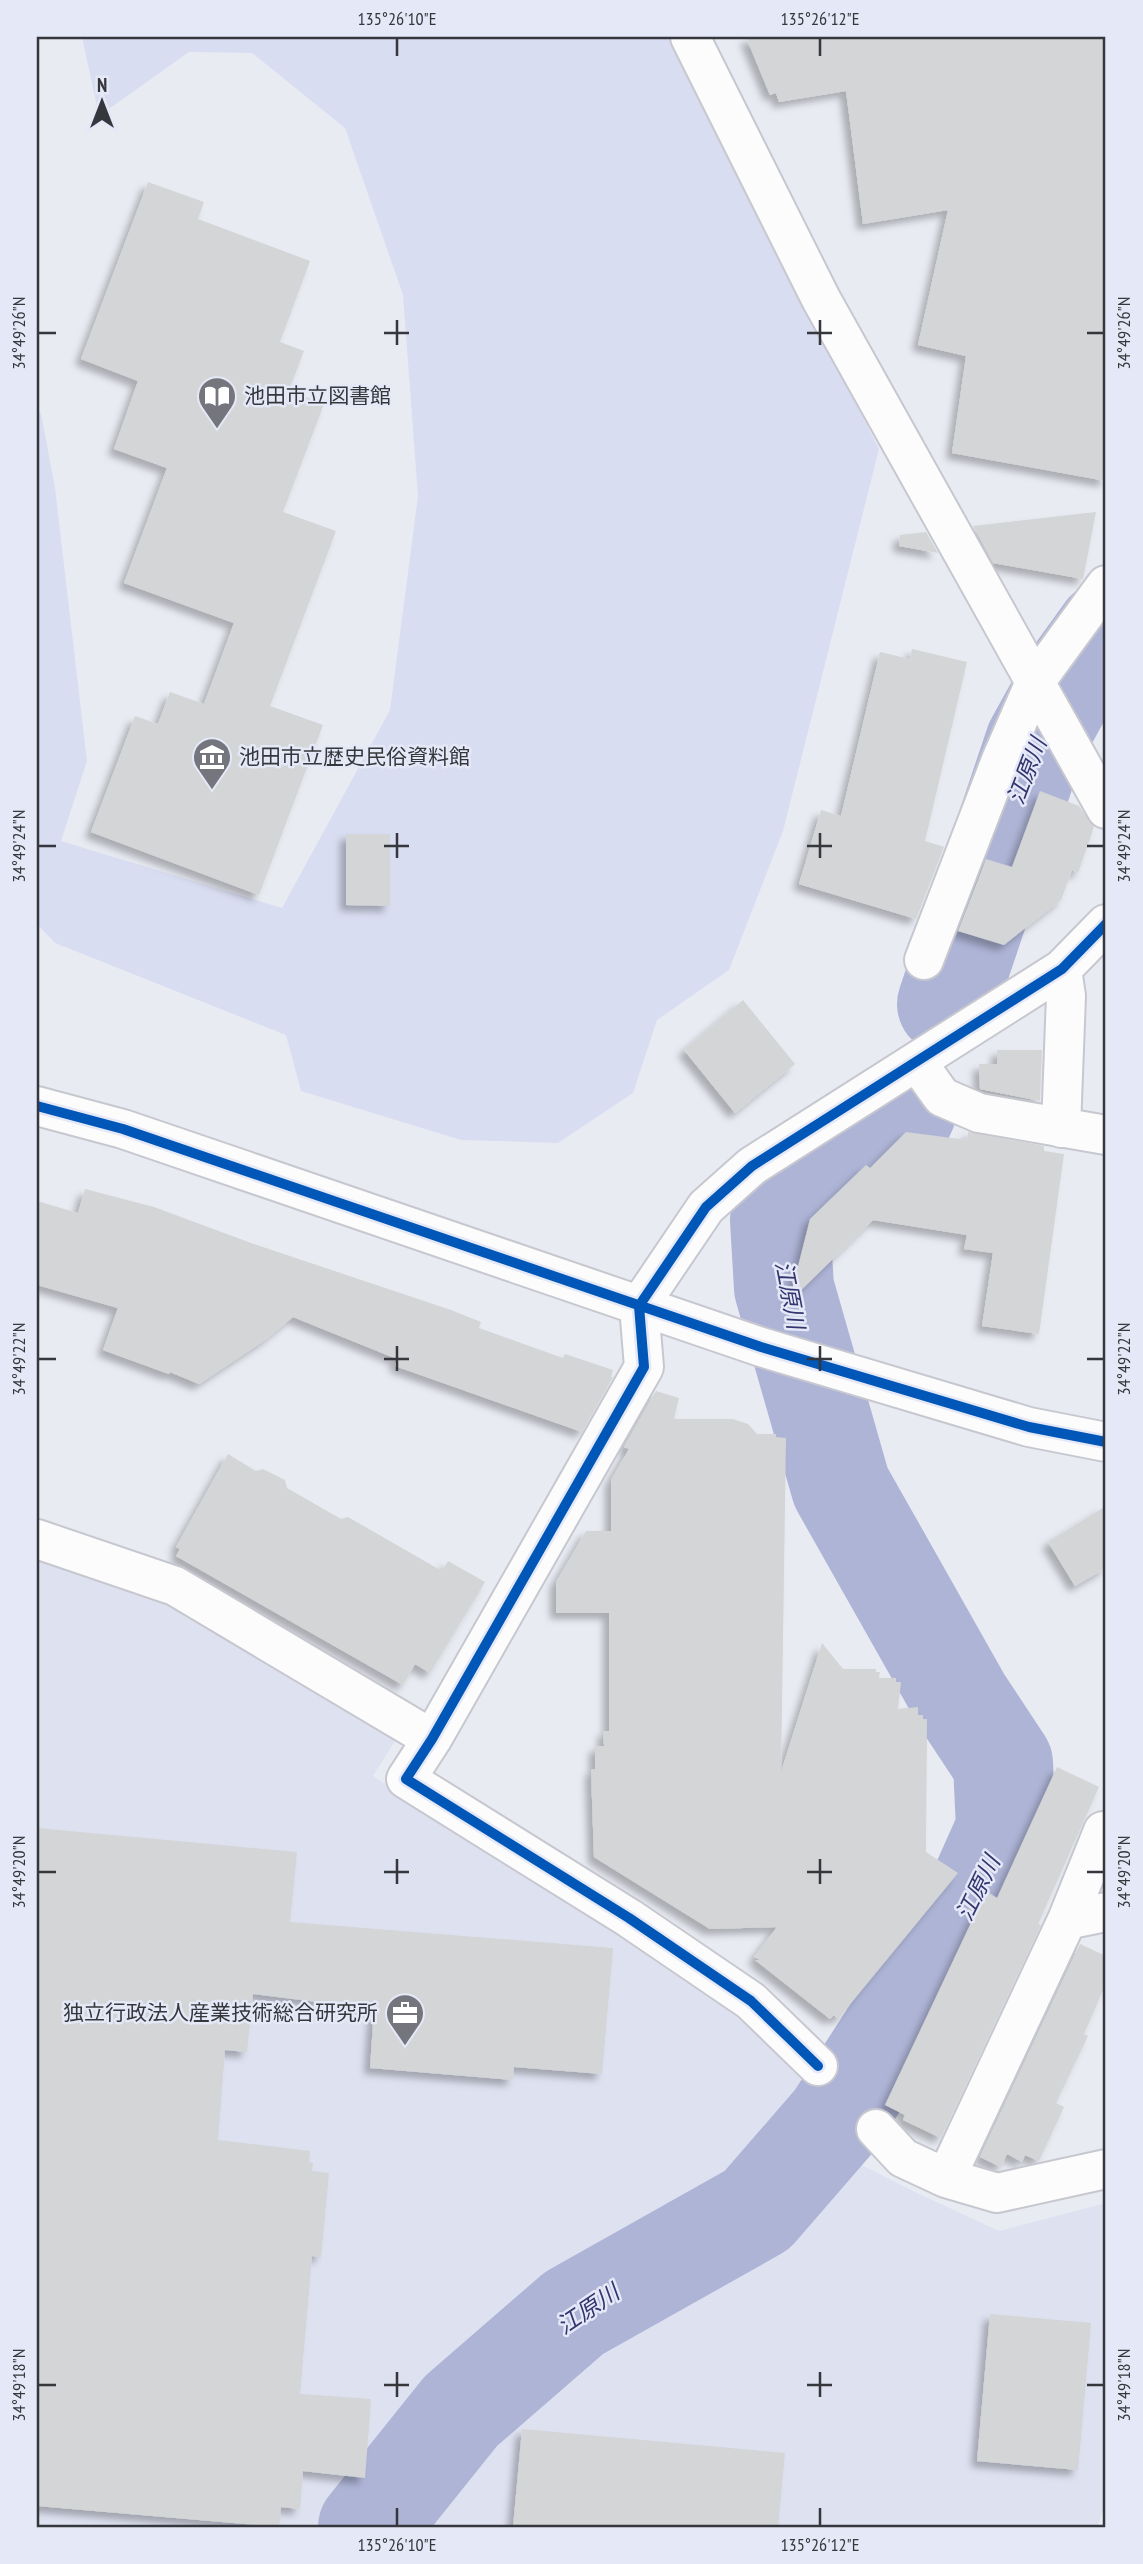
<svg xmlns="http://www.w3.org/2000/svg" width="1143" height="2564" viewBox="0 0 1143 2564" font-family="'PT Sans Narrow','Noto Sans JP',sans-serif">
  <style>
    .built { fill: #dee1f0 }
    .green { fill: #d9ddf1 }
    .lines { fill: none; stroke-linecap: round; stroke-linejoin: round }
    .river { stroke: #aeb4d6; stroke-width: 100 }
    .building { fill: #d3d5d6; filter: url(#shadow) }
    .minor-casing { stroke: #c7c8cf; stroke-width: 42 }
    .minor { stroke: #fcfcfd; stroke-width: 38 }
    .cycleway-casing { stroke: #e5e8f7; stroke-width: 15 }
    .cycleway { stroke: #0057b8; stroke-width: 10 }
    .ticks { fill: none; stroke: #36373d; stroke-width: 2.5 }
    .labels { text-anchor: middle; stroke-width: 5; stroke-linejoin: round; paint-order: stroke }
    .poi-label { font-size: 21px; fill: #36373d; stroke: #e5e8f7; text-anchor: start }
    .water-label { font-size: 23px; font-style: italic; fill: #32356e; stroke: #e5e8f7 }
    .neatline { fill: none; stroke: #36373d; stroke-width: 2.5 }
    .ticks-label { font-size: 18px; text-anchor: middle; fill: #36373d }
  </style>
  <defs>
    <filter id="shadow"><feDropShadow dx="-6" dy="6" stdDeviation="3.5" flood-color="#0004"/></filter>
  </defs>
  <rect width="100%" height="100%" fill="#e9ebf3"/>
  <path class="built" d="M37,1559l133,47 230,127 -27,43 367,238 67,66 29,72 79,40 84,39 107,-28v295l-8,29h-1061z"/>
  <path class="green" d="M82,37h589l208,412 -96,382 -54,139 -72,50 -24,73 -75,50 -97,-3 -160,-49 -15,-56 -231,-92 -18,-19v-514l4,3 14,75 32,273 -26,80 221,67 108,-198 28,-214 -15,-201 -58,-167 -93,-75 -63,-1 -90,64z"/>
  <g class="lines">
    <path class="river" d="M947,1004l88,-261 32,-58 39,-54
      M368,2527l93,-116 113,-98 183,-103 78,-90 133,-206 38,-85 -3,-66 -41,-62 -121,-214 -57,-199 -4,-68 33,-43 88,-55 6,-13"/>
  </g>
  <path class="building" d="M746,37h360v444l-154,-28 14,-97 -48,-11 30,-135 -85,14 -17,-133 -67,11 -3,-9 -6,2z
    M148,182l56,20 -6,17 112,42 -30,81 24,9 -15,39 35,14 -41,108 53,19 -66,175 53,19 -64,170 -168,-63 44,-116 23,8 12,-32 34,12 30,-81 -110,-40 43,-115 -53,-19 24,-68 -57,-22z
    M1096,512l-13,67 -90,-16 -20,-37z
    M926,532l12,21 -39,-7 1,-11z
    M912,649l55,13 -42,179 19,6 -28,72 -117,-35 22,-74 20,6 39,-164 30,7z
    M1040,791l39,15 15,21 -16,46 -6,-3 -11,30 -57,45 -46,-14 28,-72 26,8z
    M346,834h44v72l-44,-1z
    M743,1000l52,64 -60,49 -51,-63z
    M997,1050h45l-2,51 -60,-12 -1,-25h18z
    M906,1132l61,8 1,-8 76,14v5l20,3 -25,180 -57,-8 11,-73 -29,-4 3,-14 -94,-15 -84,82 21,-83 56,-54 4,3z
    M85,1189l69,18 97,36 200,67 30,12 -2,6 84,30 2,-4 48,16 -2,7h2l-31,55 -187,-66 2,-7 -104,-42 -28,23 -66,44 -29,-12 -1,2 -66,-24 15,-42 -81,-23v-84l41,12z
    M656,1391l23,7 -5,21h59l15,5 9,10h19v3l10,1 -5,334 41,-129 21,26h33v3h4l-1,6h17v4h5l-3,27 20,-2v8h5v4h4l-1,133 32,21 -120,146 -4,-4 -4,4 -75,-59h5l-6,-3 23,-30 -67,2 -116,-72 -3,-87 4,-1v-23h9l-1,-15h6v-118h-53v-31l30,-51h25v-51l18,-31 -5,-2z
    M228,1454l28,17 7,-2 22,11 2,8 54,31 7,-2 94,54 6,-10 37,21 -55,91 -15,-9 -12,21 -227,-129 4,-7 -4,-2z
    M1106,1506v62l-31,18 -27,-44z
    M1057,1767l42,20 -61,137 3,1 -100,213 -38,-18 2,-5 -20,-10 101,-214 11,7z
    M37,1828l260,24 -7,70 323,26 -11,126 -88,-7 -1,13 -143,-12 4,-59 -121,-15 -6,58 -22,-2 -7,90 92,11 -1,11 4,1 -1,8 17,2 -8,84 -9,-1 -12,138 71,5 -6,79 -62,-7 -3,38 -19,-2 -2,20 -242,-21z
    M1080,1944l26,12v27l-22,51 4,2 -32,67 8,4 -25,54 -14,-6 -3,7 -15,-8 -6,13 -21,-10z
    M990,2314l101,9 -13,147 -101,-9z
    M522,2429l263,24 -7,74h-265z"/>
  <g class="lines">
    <defs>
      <path id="minor" d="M690,37l131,262 285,510
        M924,960l77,-200 34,-78 71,-97
        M917,1062l25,35 37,16 127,22
        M37,1106l86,23 638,218 268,80 77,15
        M1061,1128l5,-132 -4,-27
        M37,1539l138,47 257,153
        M1103,1831l-36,89 -121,258 51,15 109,-24
        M1067,1920l39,-8
        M818,2066l-67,-65 -122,-83 -223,-139 26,-40 212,-372 -5,-61 67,-99 46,-41 310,-197 44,-45
        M876,2129l27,29 43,20"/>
    </defs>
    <use href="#minor" class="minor-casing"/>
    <use href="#minor" class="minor"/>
    <defs>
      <path id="cycleway" d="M37,1106l86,23 638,218 268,80 77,15
        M818,2066l-67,-65 -122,-83 -223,-139 26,-40 212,-372 -5,-61 67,-99 46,-41 310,-197 44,-45"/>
    </defs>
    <use href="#cycleway" class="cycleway-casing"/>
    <use href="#cycleway" class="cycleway"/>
  </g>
  <path class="ticks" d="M397,38v18M820,38v18M397,320v25M820,320v25M38,333h18M384,333h25M807,333h25M1087,333h17M397,833v25M820,833v25M38,846h18M384,846h25M807,846h25M1087,846h17M397,1346v25M820,1346v25M38,1359h18M384,1359h25M807,1359h25M1087,1359h17M397,1859v25M820,1859v25M38,1872h18M384,1872h25M807,1872h25M1087,1872h17M397,2372v25M820,2372v25M38,2385h18M384,2385h25M807,2385h25M1087,2385h17M397,2508v18M820,2508v18"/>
  <defs>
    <symbol id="library-pin" viewBox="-11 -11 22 30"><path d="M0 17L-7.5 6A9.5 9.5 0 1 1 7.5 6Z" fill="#75767d" stroke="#e5e8f7"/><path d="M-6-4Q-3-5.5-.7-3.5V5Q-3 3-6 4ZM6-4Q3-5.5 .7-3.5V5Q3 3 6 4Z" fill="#fff"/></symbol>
    <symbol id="museum-pin" viewBox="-11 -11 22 30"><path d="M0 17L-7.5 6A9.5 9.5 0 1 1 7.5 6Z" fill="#75767d" stroke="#e5e8f7"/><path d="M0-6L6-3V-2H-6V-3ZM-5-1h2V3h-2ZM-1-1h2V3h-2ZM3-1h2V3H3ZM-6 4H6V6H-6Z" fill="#fff"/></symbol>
    <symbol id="office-pin" viewBox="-11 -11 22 30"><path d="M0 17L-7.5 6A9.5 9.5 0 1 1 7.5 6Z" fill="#75767d" stroke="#e5e8f7"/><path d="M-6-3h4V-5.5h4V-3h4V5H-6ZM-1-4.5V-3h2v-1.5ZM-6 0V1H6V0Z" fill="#fff"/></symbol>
  </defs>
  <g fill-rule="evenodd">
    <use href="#library-pin" x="195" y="374" width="44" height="60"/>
    <use href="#museum-pin" x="190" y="735" width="44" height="60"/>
    <use href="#office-pin" x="383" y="1991" width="44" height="60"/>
  </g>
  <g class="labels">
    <g class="poi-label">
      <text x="244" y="403">池田市立図書館</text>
      <text x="239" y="764">池田市立歴史民俗資料館</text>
      <text x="378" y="2020" text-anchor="end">独立行政法人産業技術総合研究所</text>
    </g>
    <g class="water-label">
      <text transform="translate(1027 771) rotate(-69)" y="8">江原川</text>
      <text transform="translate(790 1295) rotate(79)" y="8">江原川</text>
      <text transform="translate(978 1888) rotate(-64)" y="8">江原川</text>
      <text transform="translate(588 2309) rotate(-34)" y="8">江原川</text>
    </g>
  </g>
  <rect width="1143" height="2564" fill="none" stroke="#e5e8f7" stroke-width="77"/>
  <g transform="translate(102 102)" stroke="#e5e8f7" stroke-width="5" paint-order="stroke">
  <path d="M0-5L12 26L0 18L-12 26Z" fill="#36373d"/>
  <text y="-10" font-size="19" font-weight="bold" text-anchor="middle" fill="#36373d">N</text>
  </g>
  <rect x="38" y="38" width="1066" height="2488" class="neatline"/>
  <g class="ticks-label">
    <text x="397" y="25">135°26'10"E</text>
    <text x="820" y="25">135°26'12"E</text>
    <text transform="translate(19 333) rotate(-90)" y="6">34°49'26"N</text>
    <text transform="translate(1124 333) rotate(-90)" y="6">34°49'26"N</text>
    <text transform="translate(19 846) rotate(-90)" y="6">34°49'24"N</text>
    <text transform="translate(1124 846) rotate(-90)" y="6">34°49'24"N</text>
    <text transform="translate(19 1359) rotate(-90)" y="6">34°49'22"N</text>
    <text transform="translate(1124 1359) rotate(-90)" y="6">34°49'22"N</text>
    <text transform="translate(19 1872) rotate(-90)" y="6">34°49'20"N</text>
    <text transform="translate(1124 1872) rotate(-90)" y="6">34°49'20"N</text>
    <text transform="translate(19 2385) rotate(-90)" y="6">34°49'18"N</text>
    <text transform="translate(1124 2385) rotate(-90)" y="6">34°49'18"N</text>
    <text x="397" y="2551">135°26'10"E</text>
    <text x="820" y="2551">135°26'12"E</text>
  </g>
</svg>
